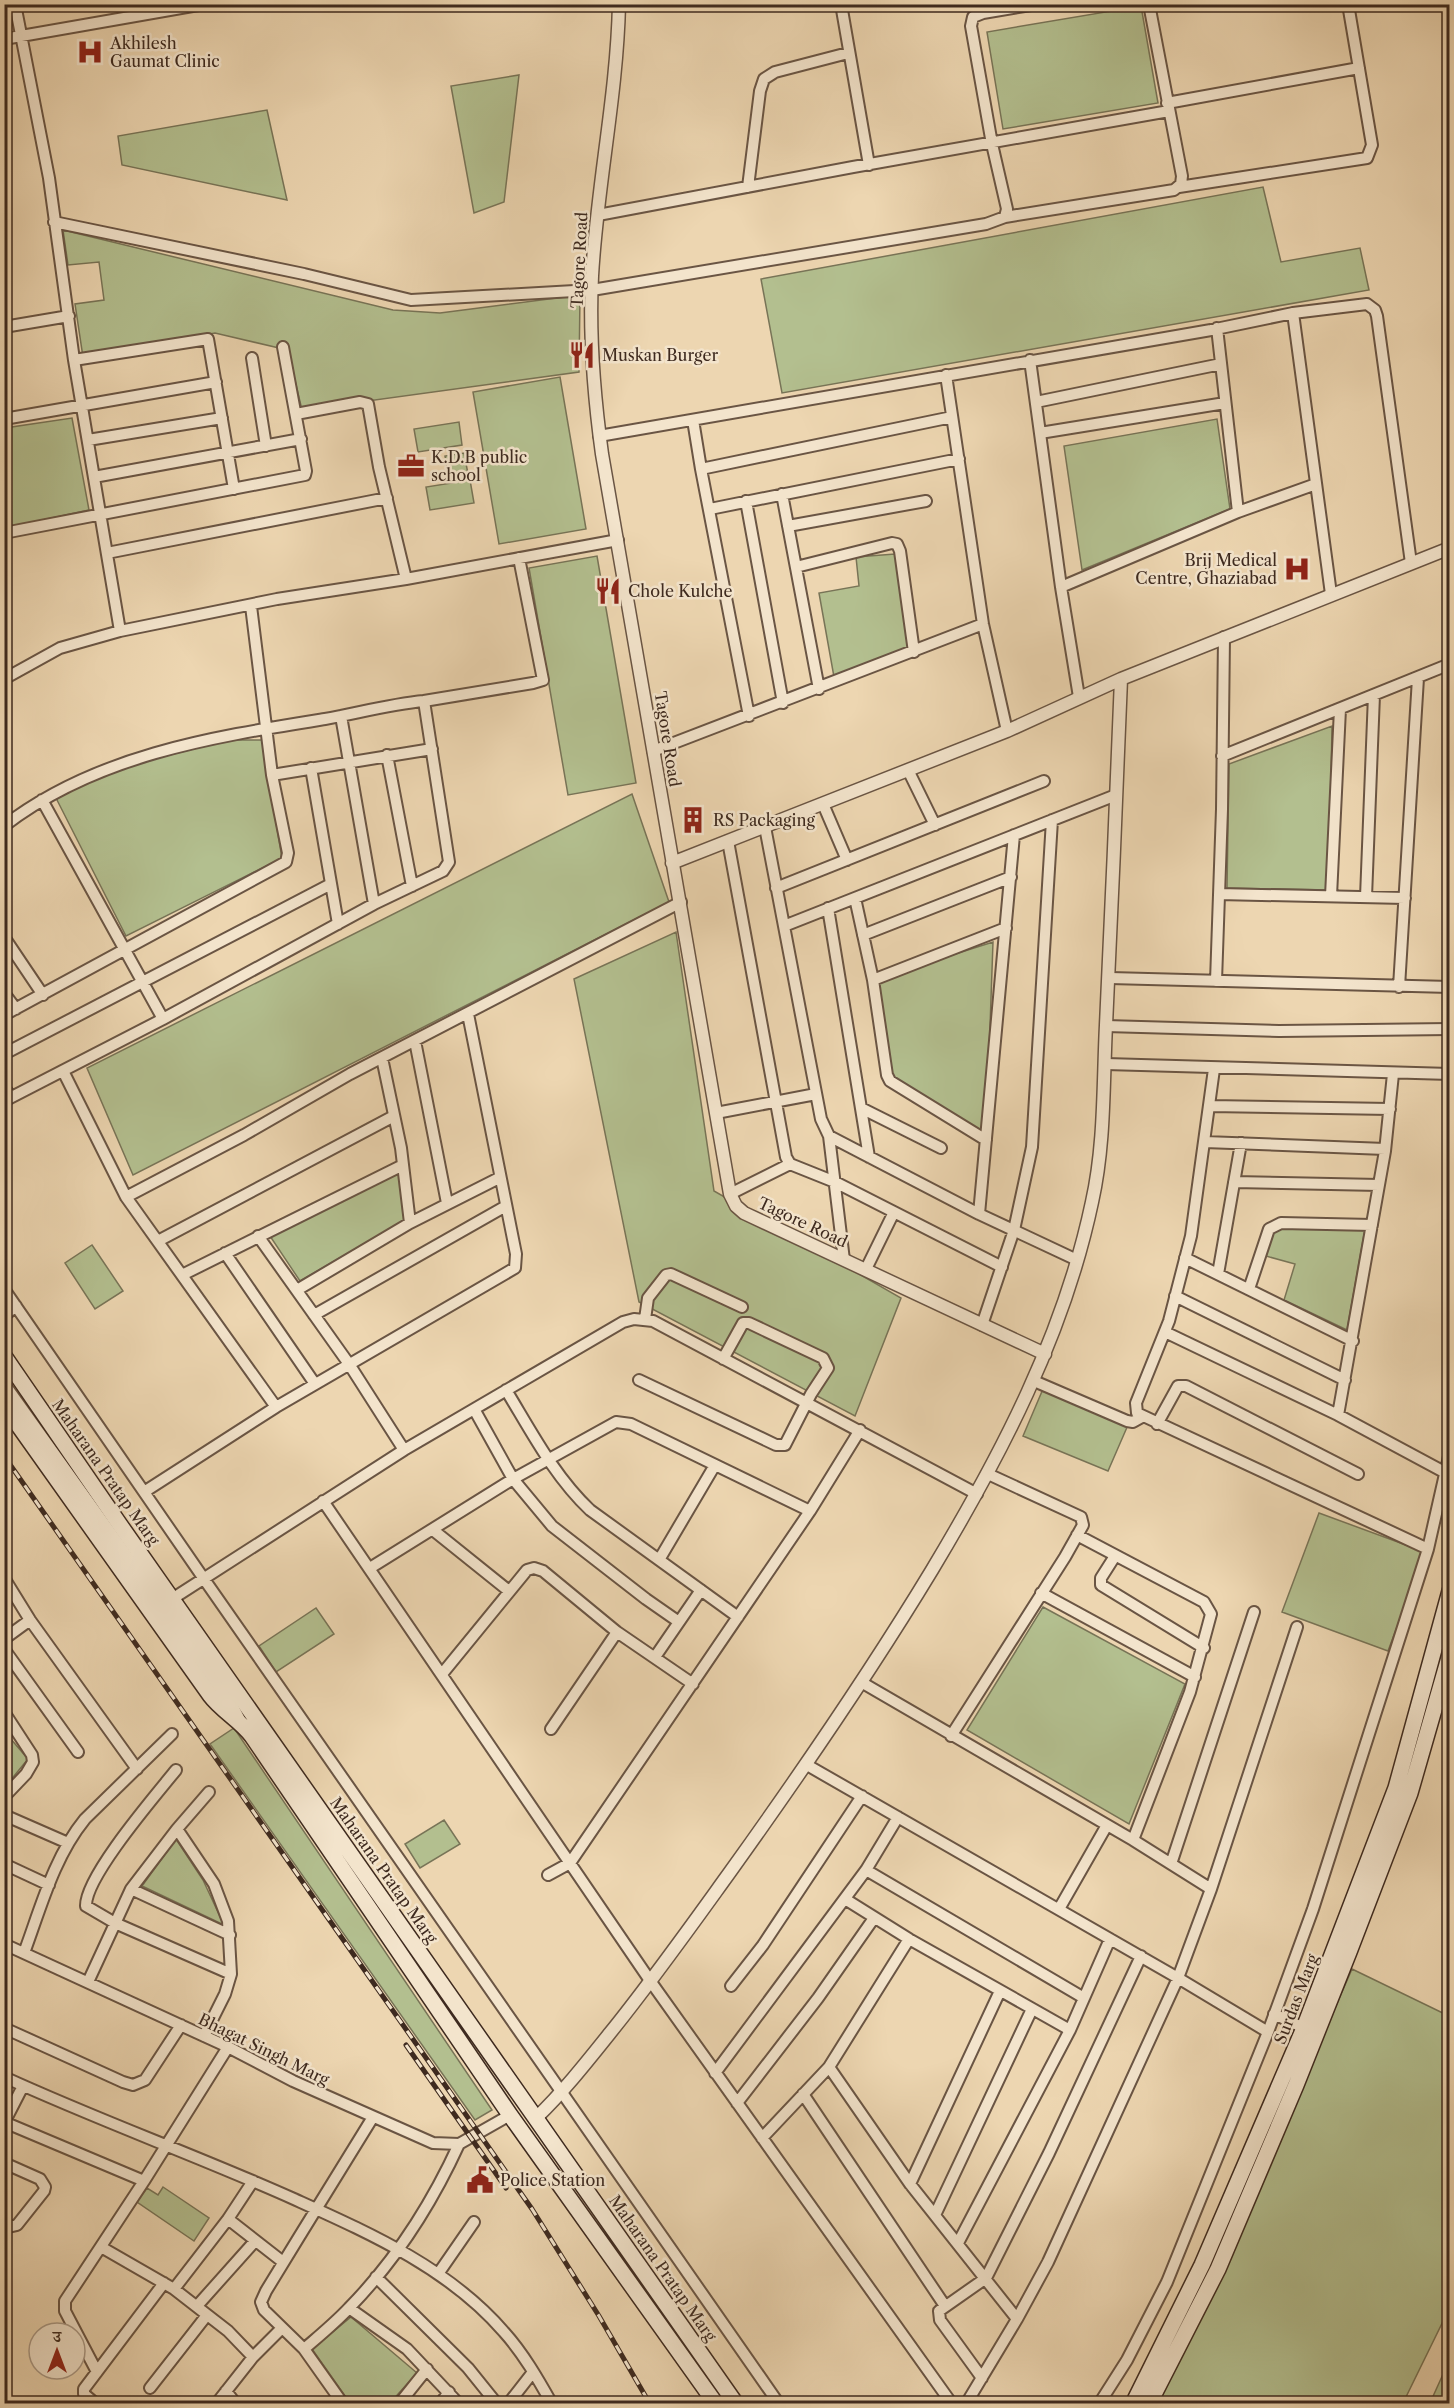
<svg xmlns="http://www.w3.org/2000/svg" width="1454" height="2408" viewBox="0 0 1454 2408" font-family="'Libre Caslon Text','Noto Serif Devanagari',serif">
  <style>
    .green { fill: #b3bf8f; stroke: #787457; stroke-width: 1.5 }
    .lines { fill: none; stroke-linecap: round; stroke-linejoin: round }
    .minor-casing { stroke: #6a5544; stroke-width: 14 }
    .tertiary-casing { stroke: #6a5544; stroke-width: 15 }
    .secondary-casing { stroke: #3e2a1f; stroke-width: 18 }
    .minor { stroke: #f3e4cc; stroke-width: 10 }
    .tertiary { stroke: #f3e4cc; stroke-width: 12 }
    .secondary { stroke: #f3e4cc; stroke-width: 15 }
    .rail-casing { stroke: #3e2a1f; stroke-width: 5 }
    .rail { stroke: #f3e4cc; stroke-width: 3; stroke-dasharray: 9; stroke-linecap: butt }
    .labels { text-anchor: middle; stroke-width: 5; stroke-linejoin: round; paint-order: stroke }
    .poi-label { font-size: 16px; fill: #3e2a1f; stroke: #f3e4cc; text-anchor: start }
    .street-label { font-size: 16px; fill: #3e2a1f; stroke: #f3e4cc }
  </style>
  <rect width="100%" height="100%" fill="#edd6b1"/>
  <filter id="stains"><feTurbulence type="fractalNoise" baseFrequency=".00333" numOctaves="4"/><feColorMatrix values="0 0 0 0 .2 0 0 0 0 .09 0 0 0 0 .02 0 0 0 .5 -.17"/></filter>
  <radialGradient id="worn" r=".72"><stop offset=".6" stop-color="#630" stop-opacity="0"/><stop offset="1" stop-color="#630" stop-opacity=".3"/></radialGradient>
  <path class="green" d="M1141,6l17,97 -155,26 -16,-97z
    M519,75l-15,127 -30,11 -23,-127z
    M267,110l20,90 -165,-35 -4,-29z
    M1263,187l18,75 79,-14 9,42 -587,103 -21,-114z
    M63,230l330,80 47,3 140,-18 -1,77 -277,38 -14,-59 -9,-3 -64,-15 -132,24 -8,-53 29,-4 -5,-38 -31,3z
    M560,377l26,152 -87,15 -26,-152z
    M72,418l17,92 -84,18v-100z
    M1217,419l13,90 -148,61 -18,-124z
    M459,422l3,23 -44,7 -4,-23z
    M464,453l4,21 -19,3 -4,-21z
    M470,480l4,23 -44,7 -4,-23z
    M895,554l16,96 -77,27 -15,-84 40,-7 -3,-29z
    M597,556l39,227 -68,12 -39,-227z
    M1332,726l-3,164 -102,-2 2,-124z
    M228,740h34l20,118 -156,78 -69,-136 1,-5 29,-19z
    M632,794l37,108 -536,273 -46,-107z
    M676,932l38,259 187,107 -46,118 -216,-114 -65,-323z
    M993,942l-7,198 -103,-65 -10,-95z
    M401,1170l6,49 -107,62 -30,-45z
    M1283,1225l82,4 -18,101 -63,-30 11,-36 -29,-8 6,-24z
    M92,1245l31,46 -28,18 -30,-46z
    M1043,1389l85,36 -20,46 -85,-35z
    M1319,1513l106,39 -37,99 -106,-39z
    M1043,1607l142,77 -56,140 -162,-94z
    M316,1608l18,26 -58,38 -17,-26z
    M234,1728l258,382 -17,10 -265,-376z
    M4,1731l24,28 -23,28h-1z
    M444,1820l16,24 -40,24 -15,-24z
    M176,1839l27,41 21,45 -82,-39z
    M1352,1969l97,47v293l-46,94 -255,1 61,-107z
    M163,2187l46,31 -15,23 -57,-39 10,-14 11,7z
    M351,2317l66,56 -27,30h-40l-38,-54z
    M1449,2361v42h-19z"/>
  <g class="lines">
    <defs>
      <path id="minor" d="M15,4l34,174 25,182 46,271
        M841,4l28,161
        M1447,4l3,14
        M4,39l200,-35
        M1167,103l192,-35
        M748,187l12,-96 4,-12 11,-7 73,-19
        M1179,187l188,-29 5,-13 -24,-141
        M598,215l255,-48 316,-56
        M1005,217l169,-27 7,-6 1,-8 -33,-172
        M54,222l250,52 107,26 181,-10 394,-66 19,-7 2,-8 -15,-65 -21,-118 2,-9 10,-4 54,-9
        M1293,313l38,281
        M4,327l65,-11
        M1217,328l21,184
        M252,358l14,88
        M74,360l134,-21 26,150
        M1030,360l31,227 18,110
        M946,375l37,249 24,107
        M1036,402l185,-38
        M296,414l64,-12 8,2 11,63 27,112
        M4,419l212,-37
        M693,420l8,49 48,247
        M1040,433l185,-30
        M599,436l612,-106 82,-17 74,-9 8,6 2,6 34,247
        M88,440l134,-22
        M701,469l251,-52
        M94,477l207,-38
        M782,494l37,195
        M746,501l37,202
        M710,509l249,-50
        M788,526l138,-25
        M4,533l301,-58 1,-4 -23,-124
        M107,553l280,-55
        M796,567l96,-24 5,1 3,7 14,101
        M1061,587l177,-75 78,-28
        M4,679l56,-31 60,-17 157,-32 129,-20 212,-39
        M424,701l109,-18 10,-3 -24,-122
        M341,716l33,188
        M653,751l330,-127
        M387,755l25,131
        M1222,756l228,-92
        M311,768l27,156
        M908,770l27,55
        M272,775l160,-26
        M42,800l121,219
        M823,804l24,56
        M4,826c92,-71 209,-89 321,-107 33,-6 66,-15 99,-18l25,161 -6,9 -69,33 -211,115 -159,82
        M765,827l56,292 8,17 150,78 98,46
        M728,841l58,316 4,7 45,18 167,85
        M776,888l268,-107
        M1219,894l186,4
        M1331,896l9,-187
        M1366,897l8,-202
        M855,898l18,82 14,95 3,6 96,59
        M828,908l41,249
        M784,926l332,-131
        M863,935l148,-58
        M4,937l39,58
        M1110,978l340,9
        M873,980l133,-52
        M1216,981l6,-172 2,-172
        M1399,987l19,-309
        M4,993l12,16
        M4,1015l282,-153 2,-9 -16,-78 -21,-169
        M1106,1026l173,5 171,-2
        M415,1041l32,162
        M4,1054l327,-170
        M1106,1064l344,10
        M1214,1069l-23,167 -22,85 -33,82 1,10 291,136
        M63,1071l63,126 150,210
        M4,1087l7,10
        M1210,1106l180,3
        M861,1108l80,40
        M716,1113l100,-19
        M829,1136l15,124
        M1205,1142l180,7
        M1234,1182l145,3
        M730,1194l60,-30
        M126,1197l118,-62 106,-61 331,-172
        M979,1214l35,-379
        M410,1223l89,-45
        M258,1236l91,128 55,86
        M158,1241l236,-125
        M225,1253l90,131
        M1185,1258l168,83
        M866,1269l28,-57
        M1218,1274l23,-131
        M182,1275l221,-110
        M4,1289l200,290 575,825
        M1249,1289l20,-60 12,-6 91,2
        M297,1290l113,-67 -9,-75 -19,-90
        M1175,1296l170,84
        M314,1315l192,-109
        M4,1316l12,-10
        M645,1319l3,-21 18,-23 5,-1 71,33
        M982,1325l32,-95 18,-83 20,-327
        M1165,1332l173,83 108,58
        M639,1380l137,65h9l26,-51 17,-26 -5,-10 -74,-35h-6l-20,36
        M1034,1381l93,40 6,1 9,-5
        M506,1390c25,41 48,86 84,120l148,107
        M474,1409l39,70 39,47 94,73 33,23
        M1338,1415l47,-264 8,-77
        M1157,1424l21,-38h8l172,88
        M144,1492l132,-85 239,-139 1,-14 -48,-240
        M323,1501l328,481 301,422
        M433,1530l76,61
        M1077,1535l127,67 7,12 -21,78 -57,148
        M1115,1556l-14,22v7l103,63
        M659,1560l56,-95
        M370,1568l143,-89 103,-57 15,2 179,87
        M4,1578l26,42 107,149
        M1041,1593l154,84
        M172,1599l232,-149 219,-128 11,-3 19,2 324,173
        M4,1639l26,-19
        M4,1649l74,103
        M655,1657l46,-67
        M442,1674l85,-104 7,-2 9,3 74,61 76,52
        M861,1682l272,158 78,49
        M4,1712l28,43 1,7 -7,12 -22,23
        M551,1729l66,-97
        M951,1736l114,-179 18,-32 -2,-8 -93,-43
        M807,1765l371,213 90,54
        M176,1770c-21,26 -91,107 -90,136l29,17 116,51
        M4,1815l64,28
        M177,1829l37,55 14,37 3,53 -6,20 -21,42
        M4,1864l45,21
        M1171,1864l83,-252
        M866,1870l218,128
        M548,1875l22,-12 240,-352 50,-81
        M131,1889l99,46
        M845,1899l64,40 161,91
        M1059,1909l48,-84
        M4,1944l224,103 65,34 140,62 26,1 51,-29
        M24,1953c17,-46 30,-96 61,-134l87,-85
        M88,1982l43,-93 46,-60 32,-37
        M731,1986l32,-41 99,-149
        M1274,2014l30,14
        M4,2028l119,54 10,3 12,-5 36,-55
        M829,2067l81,117 107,135
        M715,2073l151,-203 32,-53
        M4,2077c96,44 194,79 290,122 75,34 155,69 210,133 19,21 34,47 48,72
        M803,2094l142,212
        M737,2103l81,-105 56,-80
        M4,2122l140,59
        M4,2123l19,-37
        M762,2138l67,-71 80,-128
        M4,2163l36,16 5,8 -1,4 -27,34 -13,3
        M910,2184l90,-193
        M935,2215l97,-206
        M228,2219l55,43
        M958,2243l112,-213 40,-91
        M101,2247l73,42 54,42 25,26
        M438,2274l36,-52
        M376,2277l92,91 29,36
        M174,2289l54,-70 25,-38
        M197,2306l58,-65
        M349,2308l58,41 52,55
        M4,2344v2
        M304,2349c15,-13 31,-26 45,-41 46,-47 83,-105 110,-164
        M97,2372l-32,-61v-10l79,-120 84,-134
        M982,2378l-42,-58 -1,-9 47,-33 63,-125 92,-197
        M150,2388l57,-73
        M226,2391l10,13
        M96,2404l-12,-10v-5l80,-106
        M216,2404l37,-47 29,-29
        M343,2404l-39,-55 -40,-39 -3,-8 5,-11 33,-54 74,-120
        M399,2404l28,-35
        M440,2404l9,-12
        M508,2404l25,-32
        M966,2404l51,-85 31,-57 130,-284 33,-89 86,-262
        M1099,2404l28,-44 40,-78 101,-250 45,-123 115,-360 22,-97"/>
      <path id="tertiary" d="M619,4c-2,92 -22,181 -27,272 -3,59 2,120 10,178l128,740 6,12 8,7 301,141
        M672,863l335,-132 114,-52 329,-131
        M4,1385l223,312 13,25
        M536,2118c27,-26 50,-55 74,-85 42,-52 81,-107 120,-161 71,-99 139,-198 202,-302 69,-115 132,-235 160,-368 13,-58 11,-118 14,-177 6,-115 10,-231 15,-346"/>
      <path id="secondary" d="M4,6l9,-2
        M4,1356l116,169 616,879
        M4,1405l206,290c12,16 30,25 42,41l258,379 206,289
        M1133,2404l69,-139 102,-237 92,-240 54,-197
        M1149,2404l69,-135 78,-184 53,-133 61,-159 40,-139"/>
    </defs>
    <use href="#minor" class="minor-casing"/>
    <use href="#tertiary" class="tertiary-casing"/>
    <use href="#secondary" class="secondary-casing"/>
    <use href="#minor" class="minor"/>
    <use href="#tertiary" class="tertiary"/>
    <use href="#secondary" class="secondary"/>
    <defs>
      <path id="rail" d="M4,1456l528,753 67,107 51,88
        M406,2045l100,143"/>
    </defs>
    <use href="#rail" class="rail-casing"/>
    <use href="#rail" class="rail"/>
  </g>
  <defs>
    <symbol id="hospital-bare" viewBox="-9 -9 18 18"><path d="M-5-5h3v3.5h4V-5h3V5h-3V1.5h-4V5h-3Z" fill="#8f2418" stroke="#f3e4cc" stroke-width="2.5" paint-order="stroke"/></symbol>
    <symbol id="restaurant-bare" viewBox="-9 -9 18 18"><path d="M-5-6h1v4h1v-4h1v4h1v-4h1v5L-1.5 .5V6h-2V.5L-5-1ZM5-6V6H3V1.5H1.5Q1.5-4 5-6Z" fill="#8f2418" stroke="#f3e4cc" stroke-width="2.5" paint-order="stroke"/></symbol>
    <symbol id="office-bare" viewBox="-9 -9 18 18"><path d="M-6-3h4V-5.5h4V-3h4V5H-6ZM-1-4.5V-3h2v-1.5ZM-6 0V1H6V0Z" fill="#8f2418" stroke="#f3e4cc" stroke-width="2.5" paint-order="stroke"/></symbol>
    <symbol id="building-bare" viewBox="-9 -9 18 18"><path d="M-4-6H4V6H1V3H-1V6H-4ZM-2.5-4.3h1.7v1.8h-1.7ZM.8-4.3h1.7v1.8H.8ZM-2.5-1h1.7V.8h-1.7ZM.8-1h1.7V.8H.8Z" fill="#8f2418" stroke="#f3e4cc" stroke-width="2.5" paint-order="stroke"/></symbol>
    <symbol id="civic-bare" viewBox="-9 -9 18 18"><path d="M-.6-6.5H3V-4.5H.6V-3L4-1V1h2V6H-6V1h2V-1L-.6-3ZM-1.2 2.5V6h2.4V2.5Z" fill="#8f2418" stroke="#f3e4cc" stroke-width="2.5" paint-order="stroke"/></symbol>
  </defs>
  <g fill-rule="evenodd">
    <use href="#hospital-bare" x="71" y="33" width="38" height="38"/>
    <use href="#restaurant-bare" x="563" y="336" width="38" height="38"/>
    <use href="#office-bare" x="392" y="447" width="38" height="38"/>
    <use href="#hospital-bare" x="1278" y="550" width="38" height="38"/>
    <use href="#restaurant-bare" x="589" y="572" width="38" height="38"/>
    <use href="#building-bare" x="674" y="801" width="38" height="38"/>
    <use href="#civic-bare" x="461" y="2161" width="38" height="38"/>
  </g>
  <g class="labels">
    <g class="poi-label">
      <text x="110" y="49">Akhilesh<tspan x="110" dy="18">Gaumat Clinic</tspan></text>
      <text x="602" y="361">Muskan Burger</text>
      <text x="431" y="463">K.D.B public<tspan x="431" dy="18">school</tspan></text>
      <text x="1277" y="566" text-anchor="end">Brij Medical<tspan x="1277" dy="18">Centre, Ghaziabad</tspan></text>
      <text x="628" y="597">Chole Kulche</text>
      <text x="713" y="826">RS Packaging</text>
      <text x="500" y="2186">Police Station</text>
    </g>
    <g class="street-label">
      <text transform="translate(579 260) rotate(-87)" y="6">Tagore Road</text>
      <text transform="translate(668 739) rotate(81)" y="6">Tagore Road</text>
      <text transform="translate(803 1222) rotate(25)" y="6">Tagore Road</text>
      <text transform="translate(106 1472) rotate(55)" y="6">Maharana Pratap Marg</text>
      <text transform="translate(384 1870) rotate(55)" y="6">Maharana Pratap Marg</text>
      <text transform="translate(1296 1999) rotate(-69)" y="6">Surdas Marg</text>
      <text transform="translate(264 2049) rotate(26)" y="6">Bhagat Singh Marg</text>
      <text transform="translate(663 2268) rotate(55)" y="6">Maharana Pratap Marg</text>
    </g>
  </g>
  <rect width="1454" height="2408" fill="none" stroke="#edd6b1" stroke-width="24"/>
  <rect x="6" y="6" width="1442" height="2396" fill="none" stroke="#3e2a1f" stroke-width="3"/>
  <rect x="12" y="12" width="1430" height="2384" fill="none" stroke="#3e2a1f" stroke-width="1.5"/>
  <g transform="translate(57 2351)"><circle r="28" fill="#f3e4cc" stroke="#ab9a87" stroke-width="1.5"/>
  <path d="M0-4.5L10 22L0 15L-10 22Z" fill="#8f2418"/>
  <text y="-9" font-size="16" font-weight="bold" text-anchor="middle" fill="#3e2a1f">उ</text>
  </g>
  <rect width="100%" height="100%" filter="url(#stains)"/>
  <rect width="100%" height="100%" fill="url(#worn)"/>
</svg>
